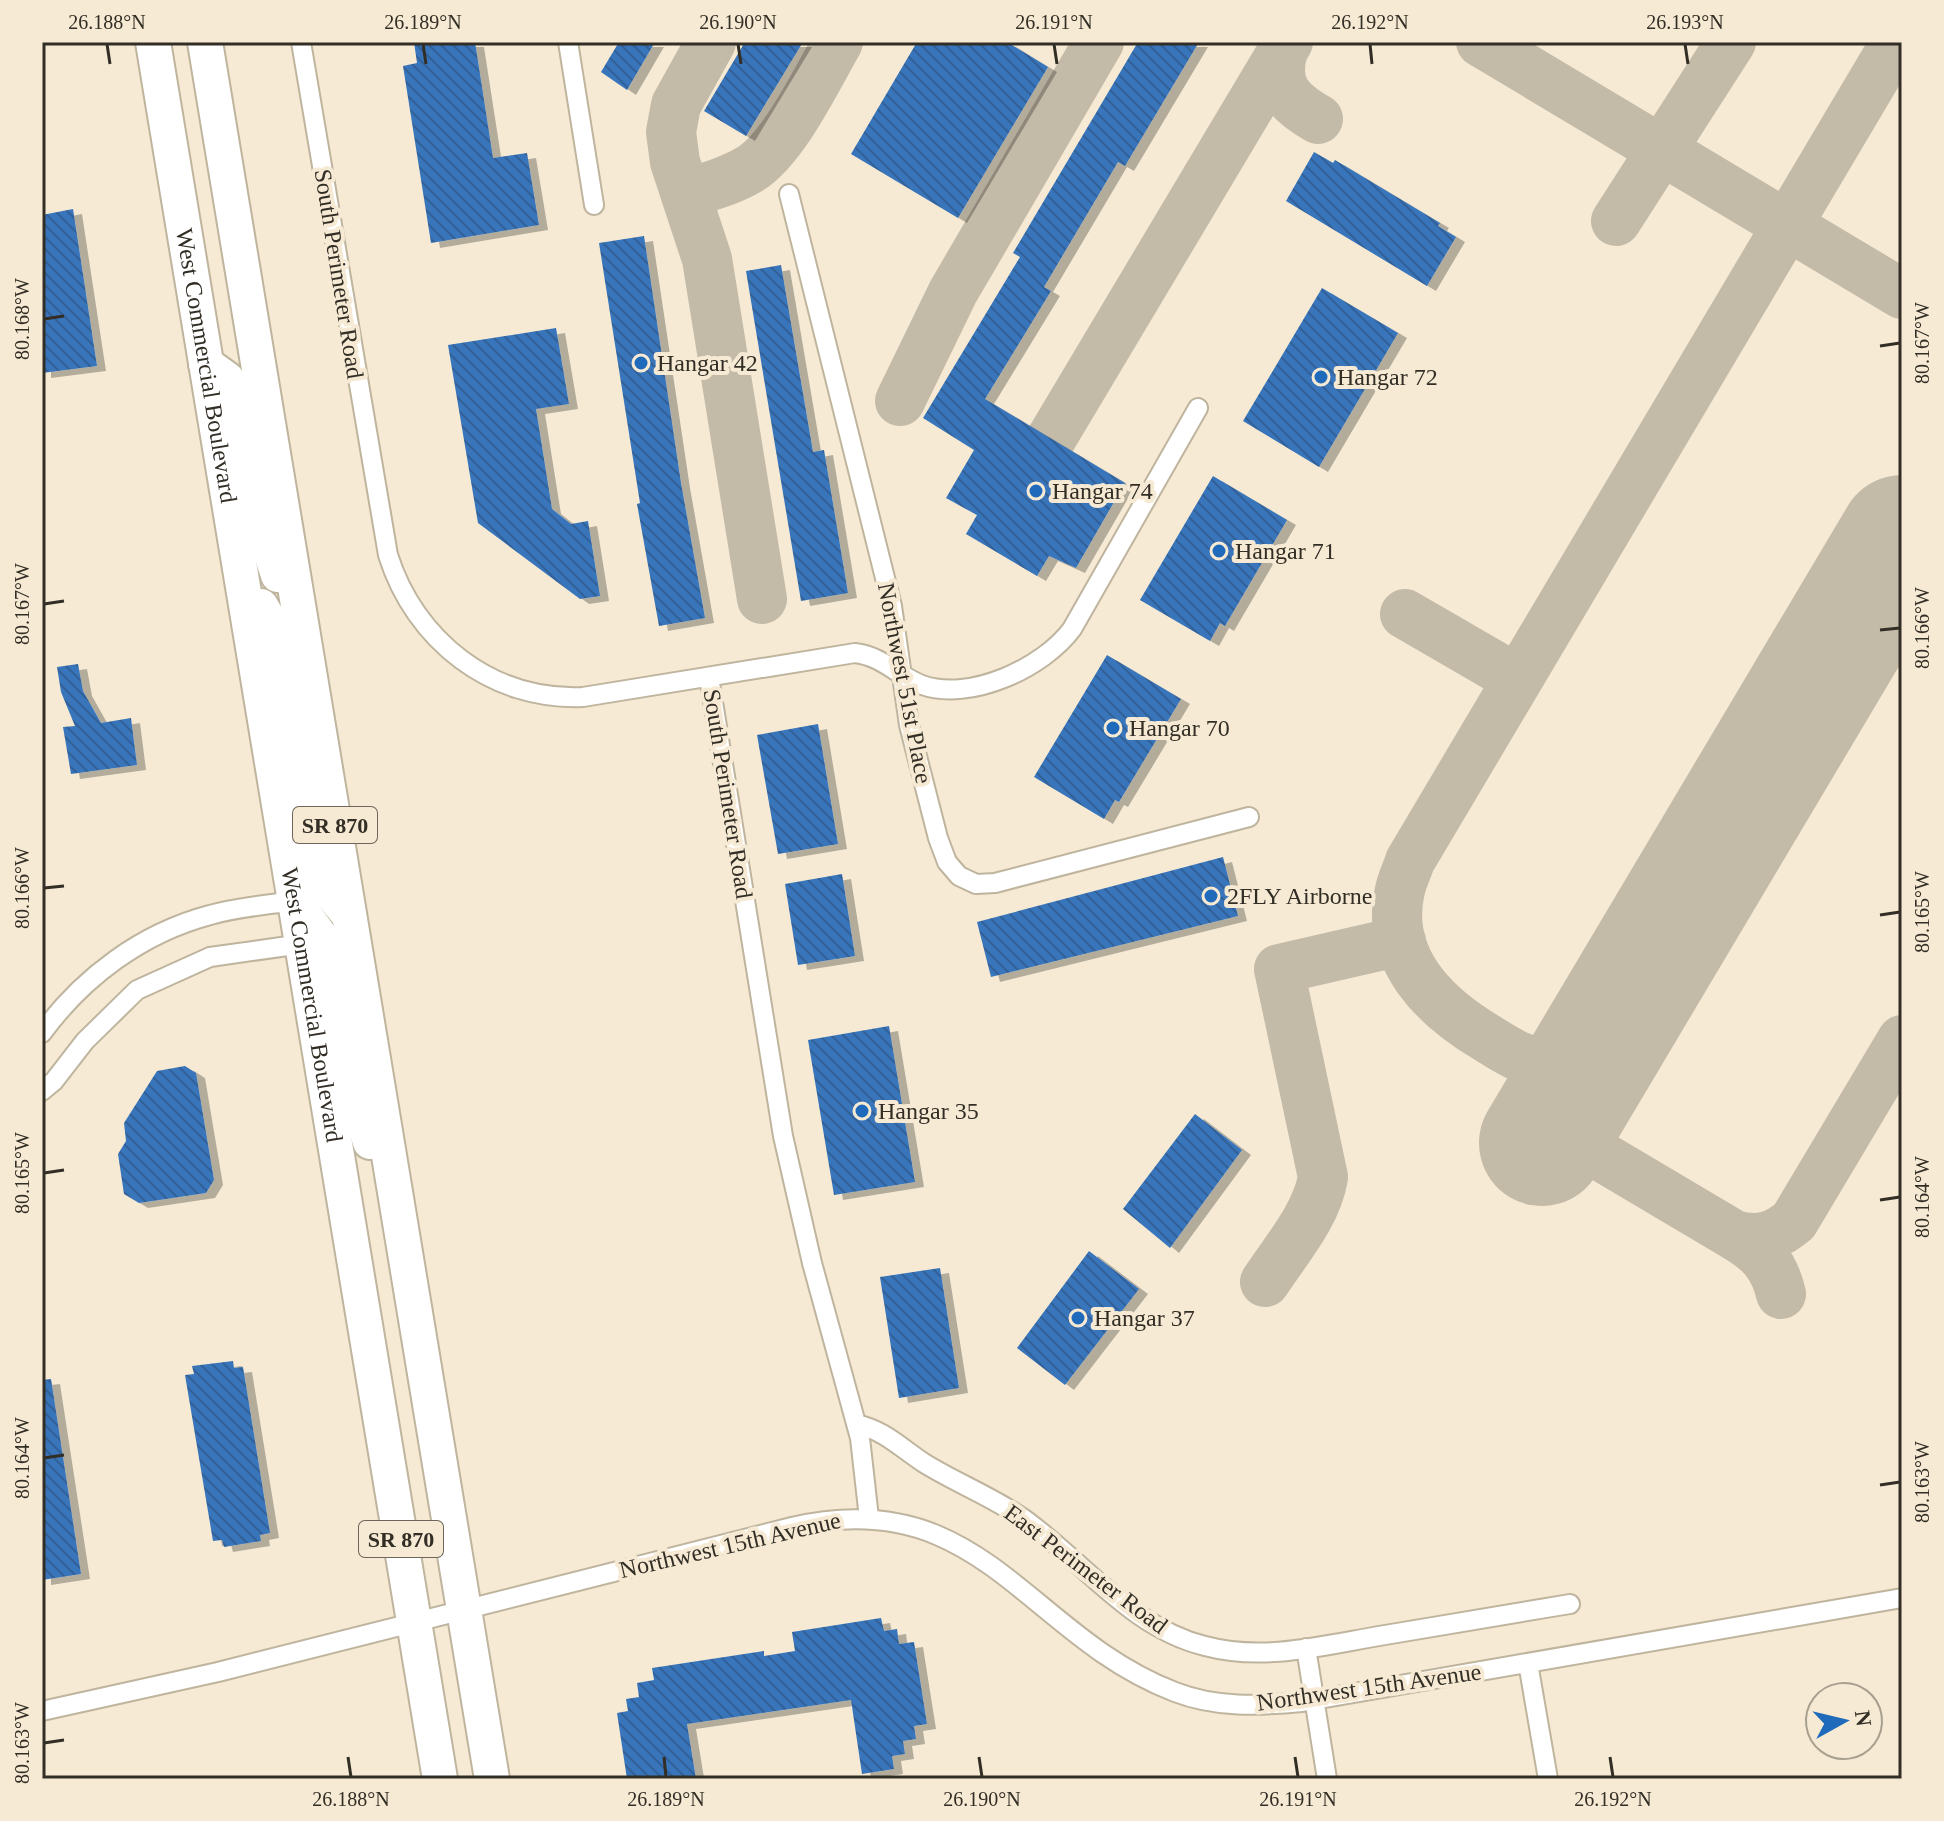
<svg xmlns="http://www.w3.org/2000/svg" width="1944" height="1821" viewBox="0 0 1944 1821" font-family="'Times New Roman',serif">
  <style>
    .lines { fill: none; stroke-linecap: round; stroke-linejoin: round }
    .taxiway { stroke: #c4baa8; stroke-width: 50 }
    .runway { stroke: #c4baa8; stroke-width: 126 }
    .building { fill: url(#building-back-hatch); filter: url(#shadow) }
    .street-casing { stroke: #bfb49e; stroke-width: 22 }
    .highway-casing { stroke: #bfb49e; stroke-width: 38 }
    .street { stroke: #fff; stroke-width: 18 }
    .highway { stroke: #fff; stroke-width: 34 }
    .ticks { fill: none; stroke: #332e25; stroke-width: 3 }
    .poi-dot { fill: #1f6aba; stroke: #f6ead4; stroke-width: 3 }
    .labels { text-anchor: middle; stroke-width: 8; stroke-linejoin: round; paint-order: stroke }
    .shield { fill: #f6ead4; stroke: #6e665a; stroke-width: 2 }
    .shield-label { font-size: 22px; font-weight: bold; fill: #332e25 }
    .street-label { font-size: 24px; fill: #332e25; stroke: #f6ead4 }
    .poi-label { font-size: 24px; fill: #332e25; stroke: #f6ead4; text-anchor: start }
    .neatline { fill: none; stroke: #332e25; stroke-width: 3 }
    .ticks-label { font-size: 20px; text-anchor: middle; fill: #332e25 }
  </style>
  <defs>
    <pattern id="building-back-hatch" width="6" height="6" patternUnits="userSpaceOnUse" patternTransform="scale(2)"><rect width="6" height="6" fill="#3875bb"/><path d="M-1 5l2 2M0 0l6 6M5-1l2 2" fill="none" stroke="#306098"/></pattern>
    <filter id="shadow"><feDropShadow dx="9" dy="5" stdDeviation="0" flood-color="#0004"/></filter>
  </defs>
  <rect width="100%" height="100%" fill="#f6ead4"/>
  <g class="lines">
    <path class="taxiway" d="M711,42l-35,63 -5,27 4,30 32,97 55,340
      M1481,42l421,252
      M1283,50c-10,36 5,52 35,69
      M686,193c22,-6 44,-12 64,-24 34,-21 67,-91 88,-127
      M1616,221l115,-179
      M900,401l53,-109 146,-250
      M1051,439l237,-397
      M1405,614l112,65
      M1609,1031c-18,12 -37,28 -59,31 -23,3 -45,-13 -63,-24 -52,-31 -103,-79 -87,-148 2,-10 7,-19 10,-29l486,-819
      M1552,1127l182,108c24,7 41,2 60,-14l108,-181
      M1734,1235c26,15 40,29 47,59
      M1265,1282c21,-32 52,-67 58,-105l-44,-208 122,-28"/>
    <path class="runway" d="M1542,1143l360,-605"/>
  </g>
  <path class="building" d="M414,42h61l18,116 34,-5 12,72 -108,18 -28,-177 14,-3z
    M619,42h36l-28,48 -26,-18z
    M745,42h58l-57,94 -42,-25z
    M917,42h90l41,25 -90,151 -107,-64z
    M1138,42h61l-74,124 -7,-4 -74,125 7,4 -66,108 140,84 -49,85 -27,-12 -12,20 -71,-42 11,-19 -31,-17 28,-48 -51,-32 97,-161 -7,-4z
    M1314,152l19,11 2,-3 105,63 -2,3 18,11 -29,49 -141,-85z
    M73,209l24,157 -55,7v-158z
    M644,236l37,247 24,135 -46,8 -22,-122 3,-1 -41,-260z
    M781,265l32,187 11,-2 24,143 -47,8 -55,-330z
    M1322,288l76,45 -79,134 -76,-46z
    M556,328l13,76 -33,5 16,100 19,15 17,-3 12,75 -20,3 -102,-76 -30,-178z
    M1213,476l74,44 -62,106 -5,-3 -10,18 -70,-41z
    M1107,655l74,44 -62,103 -4,-2 -11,19 -70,-42z
    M78,664l5,27 18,32 30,-5 6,47 -66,9 -8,-47 12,-1 -14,-34 -4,-25z
    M818,724l20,120 -60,10 -21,-119z
    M1223,857l15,59 -247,61 -14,-55z
    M842,874l13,82 -57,9 -13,-81z
    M889,1026l26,156 -81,13 -26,-155z
    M185,1066l11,7 18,107 -8,13 -67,10 -15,-9 -6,-40 8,-13 -2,-18 33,-52z
    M1195,1114l47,36 -72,98 -47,-39z
    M1089,1251l50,38 -74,96 -48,-37z
    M940,1268l19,120 -60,10 -19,-121z
    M233,1361l1,7 9,-1 27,166 -10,2 1,6 -37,6 -2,-7 -9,1 -28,-166 9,-1 -2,-8z
    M51,1379l30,195 -39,6v-200z
    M881,1618l3,13 13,-2 2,15 15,-2 13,82 -13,2 2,13 -13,2 2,13 -13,2 2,13 -32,5 -11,-74 -164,24 9,55h-69l-10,-66 11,-2 -2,-12 13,-2 -2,-14 17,-3 -2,-12 112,-17v5l31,-5 -3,-19z"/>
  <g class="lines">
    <defs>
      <path id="street" d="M301,42l87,513c27,86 104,146 195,142l272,-44c27,3 43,23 67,32 48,17 121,-17 150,-56l126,-221
        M568,42l26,163
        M789,194l103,412 17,119 29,113 9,24 12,14 17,8 19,-1 254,-66
        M709,677l74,459 29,127 48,175 9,80
        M42,1033c41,-56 100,-100 168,-118 27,-8 56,-10 85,-14
        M42,1091l12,-10 31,-40 52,-51 73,-33 92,-13
        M856,1424c28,6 45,24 68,39 32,20 69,34 100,56 60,43 107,109 181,127 60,16 120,-1 180,-11 61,-10 123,-21 185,-31
        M1306,1648l21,131
        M1528,1663l20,116
        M42,1711l176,-39 574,-145c190,-44 234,108 383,165 41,16 84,14 127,10l600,-104"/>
      <g id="highway">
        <path id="s1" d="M153,42l287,1737"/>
        <path d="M205,42l287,1737"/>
        <path d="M206,364l21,15 12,21 20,118 19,57"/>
        <path d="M261,606l7,12 16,57 31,189 9,21 23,28"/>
        <path d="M300,908l21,29 9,20 23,130 17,55"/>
      </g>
    </defs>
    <use href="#street" class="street-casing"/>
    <use href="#highway" class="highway-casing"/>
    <use href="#street" class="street"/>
    <use href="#highway" class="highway"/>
  </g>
  <path class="ticks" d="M107,44l3,20M423,44l3,20M738,44l3,20M1054,44l3,20M1370,44l2,20M1685,44l3,20M44,319l20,-3M1880,346l20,-3M44,604l20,-3M1880,630l20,-2M44,888l20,-2M1880,915l20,-3M44,1173l20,-3M1880,1200l20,-3M44,1458l20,-3M1880,1485l20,-3M44,1743l20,-3M348,1757l3,20M664,1757l2,20M979,1757l3,20M1295,1757l3,20M1610,1757l3,20"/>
  <g class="poi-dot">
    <circle cx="641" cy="363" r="8"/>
    <circle cx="1321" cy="377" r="8"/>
    <circle cx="1036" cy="491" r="8"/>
    <circle cx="1219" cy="551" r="8"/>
    <circle cx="1113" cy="728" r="8"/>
    <circle cx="1211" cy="896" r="8"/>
    <circle cx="862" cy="1111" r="8"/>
    <circle cx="1078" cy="1318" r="8"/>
  </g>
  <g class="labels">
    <g class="shield">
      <rect x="293" y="807" width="84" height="36" rx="6"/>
      <rect x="359" y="1521" width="84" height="36" rx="6"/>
    </g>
    <g class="shield-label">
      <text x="335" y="833">SR 870</text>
      <text x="401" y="1547">SR 870</text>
    </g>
    <g class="street-label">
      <text transform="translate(339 274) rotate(81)" y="8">South Perimeter Road</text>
      <text dy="8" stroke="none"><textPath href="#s1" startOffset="328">West Commercial Boulevard</textPath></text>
      <text transform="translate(905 683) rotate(79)" y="8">Northwest 51st Place</text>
      <text transform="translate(728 794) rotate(81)" y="8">South Perimeter Road</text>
      <text dy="8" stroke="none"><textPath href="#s1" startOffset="976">West Commercial Boulevard</textPath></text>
      <text transform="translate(730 1545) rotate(-13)" y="8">Northwest 15th Avenue</text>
      <text transform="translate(1086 1569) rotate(37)" y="8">East Perimeter Road</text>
      <text transform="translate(1369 1687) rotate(-8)" y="8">Northwest 15th Avenue</text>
    </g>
    <g class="poi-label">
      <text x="657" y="371">Hangar 42</text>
      <text x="1337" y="385">Hangar 72</text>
      <text x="1052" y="499">Hangar 74</text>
      <text x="1235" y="559">Hangar 71</text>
      <text x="1129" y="736">Hangar 70</text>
      <text x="1227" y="904">2FLY Airborne</text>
      <text x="878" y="1119">Hangar 35</text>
      <text x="1094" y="1326">Hangar 37</text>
    </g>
  </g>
  <rect width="1944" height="1821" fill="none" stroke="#f6ead4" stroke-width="88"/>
  <g transform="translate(1844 1721) rotate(82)"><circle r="38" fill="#f6ead4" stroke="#a89f8e" stroke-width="2"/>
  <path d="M0-6L14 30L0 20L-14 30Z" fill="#1f6aba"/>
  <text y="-12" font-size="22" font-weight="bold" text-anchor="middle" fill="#332e25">N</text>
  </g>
  <rect x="44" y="44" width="1856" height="1733" class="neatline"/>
  <g class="ticks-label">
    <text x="107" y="29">26.188°N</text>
    <text x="423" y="29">26.189°N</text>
    <text x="738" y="29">26.190°N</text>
    <text x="1054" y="29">26.191°N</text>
    <text x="1370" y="29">26.192°N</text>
    <text x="1685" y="29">26.193°N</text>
    <text transform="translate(22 319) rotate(-90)" y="7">80.168°W</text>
    <text transform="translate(1922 343) rotate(-90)" y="7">80.167°W</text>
    <text transform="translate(22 604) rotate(-90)" y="7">80.167°W</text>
    <text transform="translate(1922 628) rotate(-90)" y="7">80.166°W</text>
    <text transform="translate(22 888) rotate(-90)" y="7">80.166°W</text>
    <text transform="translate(1922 912) rotate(-90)" y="7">80.165°W</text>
    <text transform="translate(22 1173) rotate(-90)" y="7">80.165°W</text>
    <text transform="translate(1922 1197) rotate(-90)" y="7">80.164°W</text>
    <text transform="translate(22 1458) rotate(-90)" y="7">80.164°W</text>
    <text transform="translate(1922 1482) rotate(-90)" y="7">80.163°W</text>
    <text transform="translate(22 1743) rotate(-90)" y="7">80.163°W</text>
    <text x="351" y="1806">26.188°N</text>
    <text x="666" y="1806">26.189°N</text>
    <text x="982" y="1806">26.190°N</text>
    <text x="1298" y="1806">26.191°N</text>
    <text x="1613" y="1806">26.192°N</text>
  </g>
</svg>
